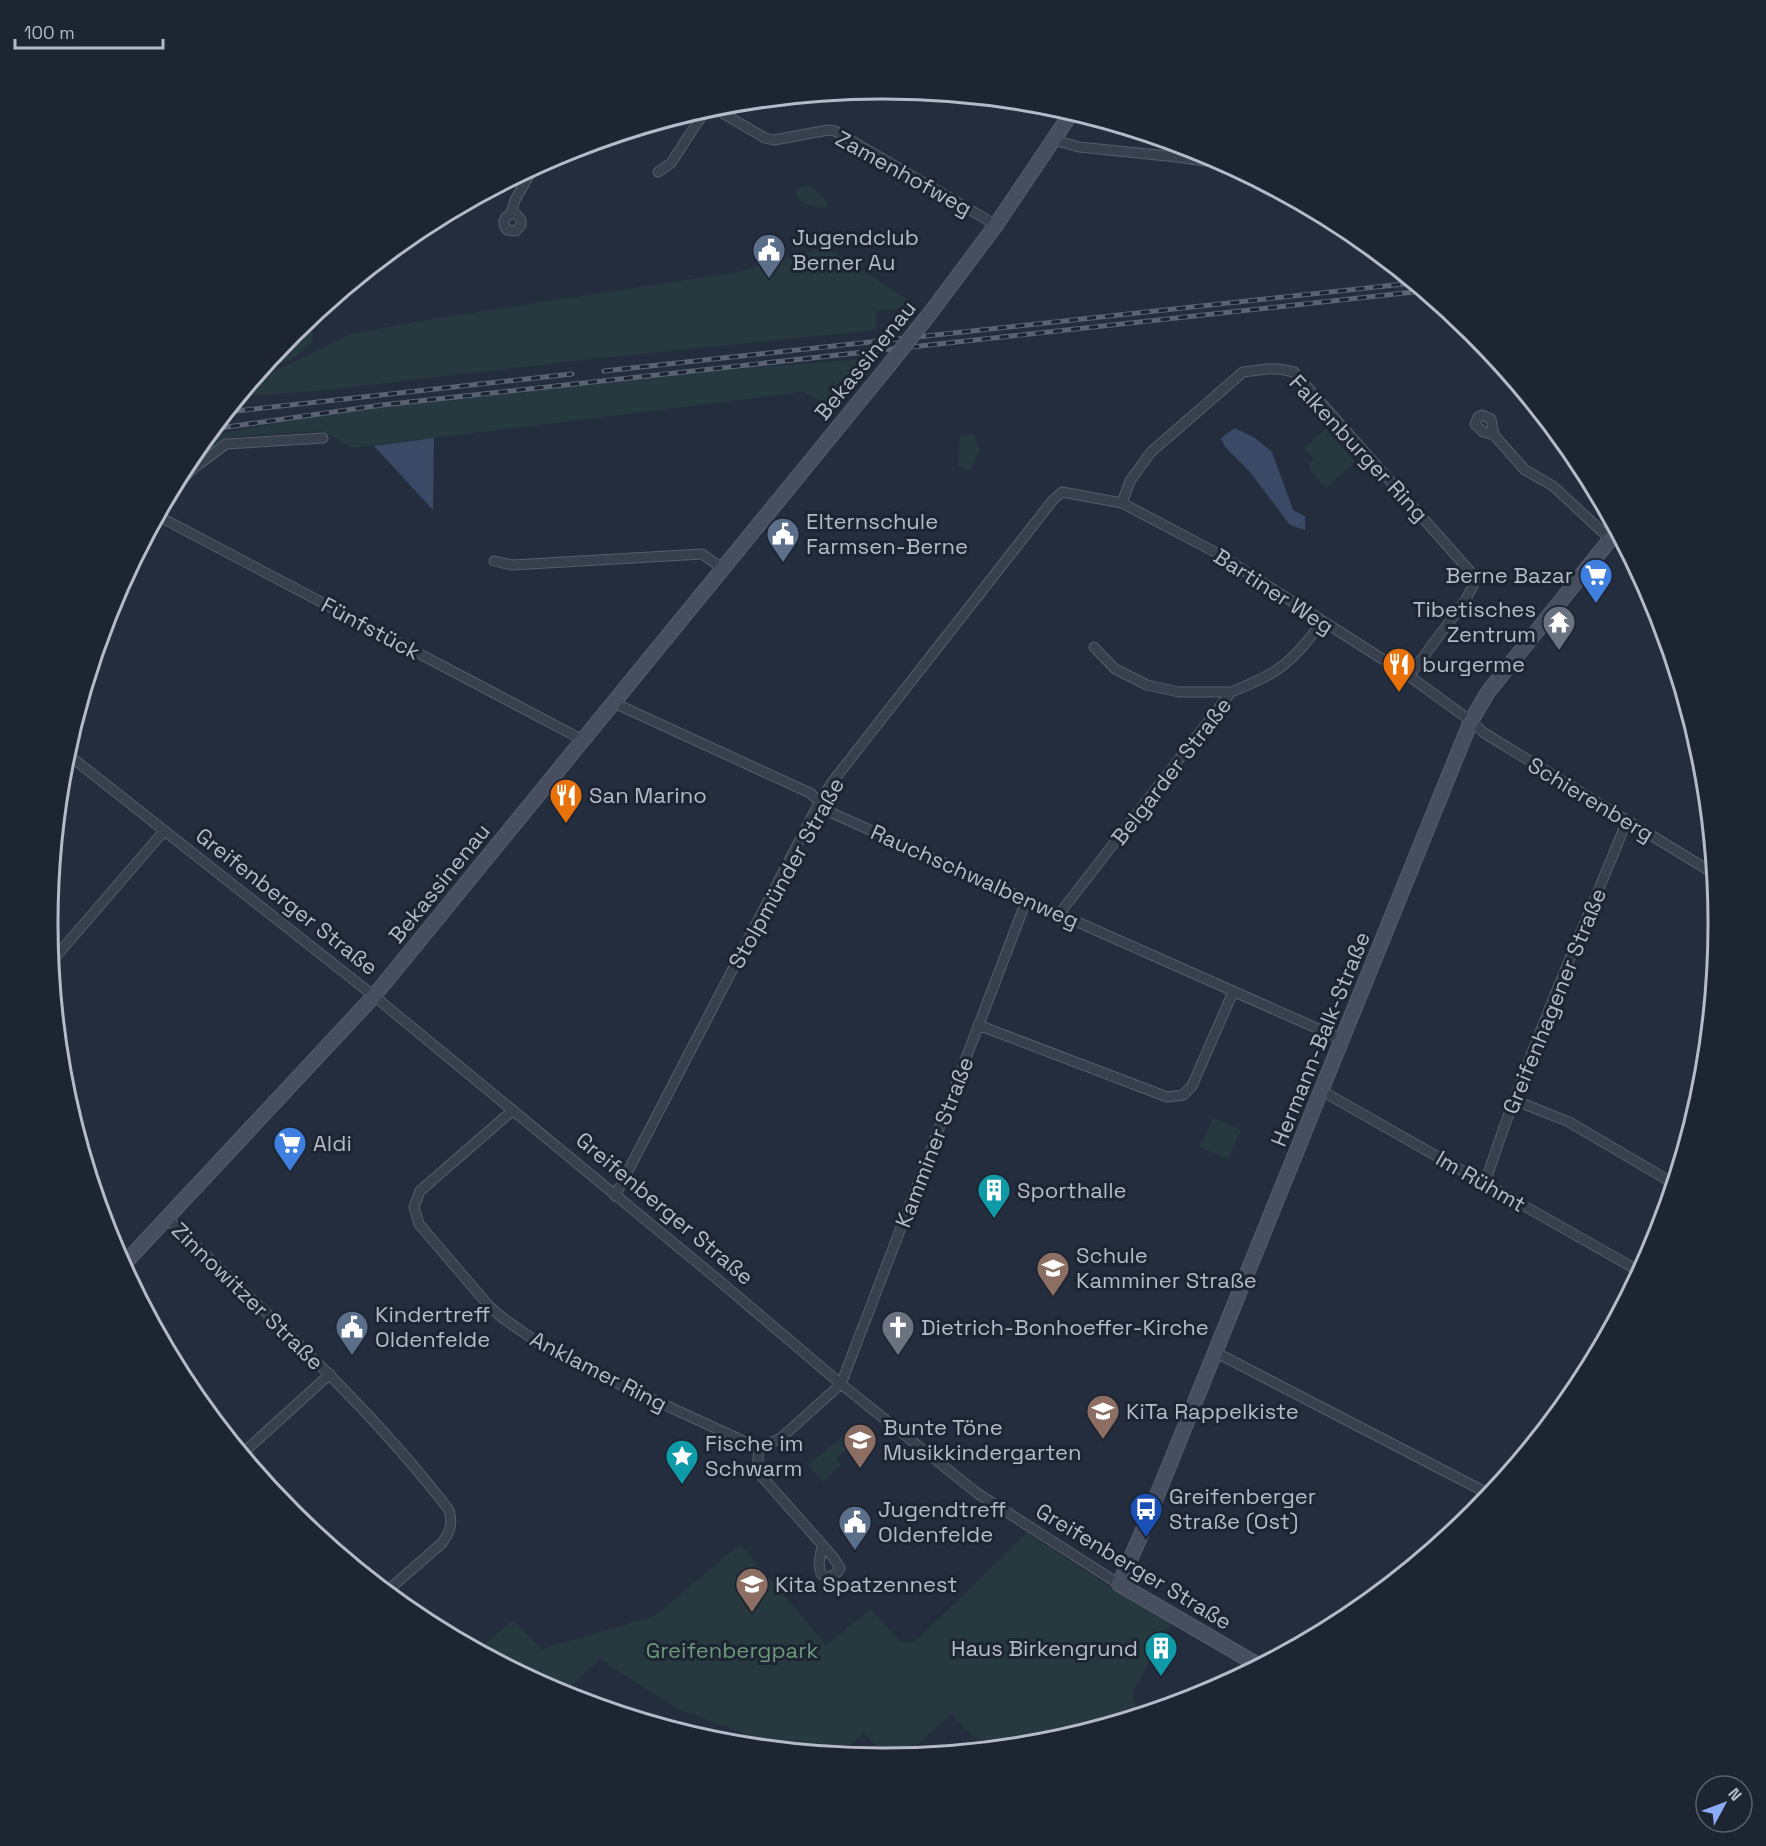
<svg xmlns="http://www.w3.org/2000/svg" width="1766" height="1846" viewBox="0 0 1766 1846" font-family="'Space Grotesk',sans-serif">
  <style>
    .green { fill: #26393e }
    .water { fill: #3a4965 }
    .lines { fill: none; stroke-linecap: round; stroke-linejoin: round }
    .street-casing { stroke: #565d6b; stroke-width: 11 }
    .secondary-casing { stroke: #565d6b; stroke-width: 16 }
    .street { stroke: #383f4d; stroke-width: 9 }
    .secondary { stroke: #464e60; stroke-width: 14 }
    .rail-casing { stroke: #5a6274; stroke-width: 5 }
    .rail { stroke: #1d2432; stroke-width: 3; stroke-dasharray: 9; stroke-linecap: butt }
    .secondary-bridge-casing { stroke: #565d6b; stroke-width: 16; stroke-linecap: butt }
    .secondary-bridge { stroke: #464e60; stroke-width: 14 }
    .labels { text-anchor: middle; stroke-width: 6; stroke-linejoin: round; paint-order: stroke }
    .street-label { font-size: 22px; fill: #b4bac8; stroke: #1d2432 }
    .poi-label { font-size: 22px; fill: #b4bac8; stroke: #1d2432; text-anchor: start }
    .park-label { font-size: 22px; fill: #6c997a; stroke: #1d2432 }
    .rim { fill: none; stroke: #b4bac8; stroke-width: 3 }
  </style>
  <rect width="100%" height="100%" fill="#242d3d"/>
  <path class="green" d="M809,185l17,15 2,7c-12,2 -20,-2 -30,-8l-2,-8 5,-4z
    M826,247l93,60 -43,4v19l-275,28 -284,33 -76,5 20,-25 8,3 81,-40 94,-17 294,-45z
    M303,324l5,2 5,8 -1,9 -21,17 -19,6 -4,-4 25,-30z
    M876,358l-11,18 -28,33 -34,-17 -450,56 -31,-17 -95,6 -43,31 5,-9 19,-23 155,-29 156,-14 186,-22z
    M1326,429l29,33 -29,26 -16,-18v-7l4,-4 -10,-11z
    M973,434l7,15 -10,23 -12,-6 2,-30z
    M1213,1118l28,12 -13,29 -28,-12z
    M846,1434l8,10 -18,15 5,6 -18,17 -15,-17z
    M1027,1533l105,68 39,22 -39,70 6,21 -92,28 -61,6 -34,-34 -46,42 -17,1 -25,-25 -20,22 -72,-7 -4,-5 -91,-34 -76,-49 -38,35 -83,-45 34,-29 28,29 114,-33 85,-72 86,101 45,-36 29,33h15z"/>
  <path class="water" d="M1235,428l20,10 17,14 21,58 12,6v14l-15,-5 -40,-53 -25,-25 -4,-9z
    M434,438l-1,72 -59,-64z"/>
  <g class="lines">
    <defs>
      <path id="street" d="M712,107l53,31 9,2 54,-10 7,1 161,94
        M1054,140l25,7 98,10 49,7
        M658,172l13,-9 36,-55
        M511,214h5l5,6v5l-5,6 -9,-1c-5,-6 -4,-13 4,-16l4,-14 19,-33
        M1494,435l-3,-16 -9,-4 -4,2 -3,7 8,8 11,3 31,35 28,16 57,53
        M174,487l21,-20 31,-23 97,-6
        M1122,503l8,-22 21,-29 92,-80 24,-3h13l14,3 181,205 -2,9 -8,15 -56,75
        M158,516l425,224
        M494,561l18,4 190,-11 20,14
        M1094,647l21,22 32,16 32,7h52
        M614,703l196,90 24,21 507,225
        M66,753l308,243 342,282 125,106 136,109 142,91
        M1060,913l171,-221c17,-7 35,-14 50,-25 17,-13 29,-29 41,-45
        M52,961l112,-130
        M978,1025l189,72 16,-2 9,-9 41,-94
        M1322,1091l317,180
        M1514,1100l55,22 97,57 6,7
        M513,1110l-93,81 -6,16 5,17 70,82 15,13 39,27 74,37 142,65 22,-10 60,-54 186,-485
        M1485,1183c40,-123 93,-242 142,-362
        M615,1196l205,-395 13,-20 220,-281 9,-8 60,11 91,48 196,125 62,45 13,12 229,140
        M167,1218c97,94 199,184 282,292 4,14 1,23 -8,34l-54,47
        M1215,1352l274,142
        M759,1448l-2,23 76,86 7,11 -4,6 -8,3 -7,-3 -2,-10 3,-19
        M243,1453l87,-79"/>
      <path id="secondary" d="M931,312l65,-87 76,-113
        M123,1265l251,-269 515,-631
        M1258,1665l-139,-81 22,-49 330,-814 17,-29 128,-160"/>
    </defs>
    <use href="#street" class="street-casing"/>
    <use href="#secondary" class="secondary-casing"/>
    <use href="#street" class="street"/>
    <use href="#secondary" class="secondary"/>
    <defs>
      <path id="rail" d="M604,371l809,-88
        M227,412l345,-38
        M213,429l169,-24 1041,-114"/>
    </defs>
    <use href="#rail" class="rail-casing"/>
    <use href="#rail" class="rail"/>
    <defs>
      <path id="secondary-bridge" d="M889,365l42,-53"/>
    </defs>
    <use href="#secondary-bridge" class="secondary-bridge-casing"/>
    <use href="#secondary-bridge" class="secondary-bridge"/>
  </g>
  <defs>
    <symbol id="civic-pin" viewBox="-11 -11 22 30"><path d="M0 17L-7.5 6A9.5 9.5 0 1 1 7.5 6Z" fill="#5c6f8a" stroke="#1d2432"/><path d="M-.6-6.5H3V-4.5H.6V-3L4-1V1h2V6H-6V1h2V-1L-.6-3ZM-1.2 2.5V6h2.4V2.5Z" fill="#fff"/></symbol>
    <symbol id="supermarket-pin" viewBox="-11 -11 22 30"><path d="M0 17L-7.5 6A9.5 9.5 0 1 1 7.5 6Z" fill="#3f7fe0" stroke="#1d2432"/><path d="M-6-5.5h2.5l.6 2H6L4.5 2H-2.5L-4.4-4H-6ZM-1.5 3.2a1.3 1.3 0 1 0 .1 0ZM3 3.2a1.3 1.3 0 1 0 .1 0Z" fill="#fff"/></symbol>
    <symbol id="temple-pin" viewBox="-11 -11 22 30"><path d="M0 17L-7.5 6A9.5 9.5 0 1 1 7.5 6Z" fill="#6b7280" stroke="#1d2432"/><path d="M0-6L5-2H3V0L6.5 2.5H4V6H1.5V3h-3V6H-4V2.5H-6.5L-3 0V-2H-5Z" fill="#fff"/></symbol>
    <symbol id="restaurant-pin" viewBox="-11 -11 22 30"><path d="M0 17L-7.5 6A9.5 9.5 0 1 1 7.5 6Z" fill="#e8710a" stroke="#1d2432"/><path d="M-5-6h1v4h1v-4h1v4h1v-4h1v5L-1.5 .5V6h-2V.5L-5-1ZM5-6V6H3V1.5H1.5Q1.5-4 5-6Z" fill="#fff"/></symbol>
    <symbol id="building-pin" viewBox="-11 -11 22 30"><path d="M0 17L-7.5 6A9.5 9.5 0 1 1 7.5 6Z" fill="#0f9aa8" stroke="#1d2432"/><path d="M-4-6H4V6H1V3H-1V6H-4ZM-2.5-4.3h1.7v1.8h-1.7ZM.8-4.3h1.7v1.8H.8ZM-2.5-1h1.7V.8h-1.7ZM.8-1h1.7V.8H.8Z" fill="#fff"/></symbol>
    <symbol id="school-pin" viewBox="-11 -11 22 30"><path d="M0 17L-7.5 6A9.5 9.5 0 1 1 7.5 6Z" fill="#8d6e63" stroke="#1d2432"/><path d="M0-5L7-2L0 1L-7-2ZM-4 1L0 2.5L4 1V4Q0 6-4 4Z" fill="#fff"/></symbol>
    <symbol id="church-pin" viewBox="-11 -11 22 30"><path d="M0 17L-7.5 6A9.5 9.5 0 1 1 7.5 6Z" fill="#6b7280" stroke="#1d2432"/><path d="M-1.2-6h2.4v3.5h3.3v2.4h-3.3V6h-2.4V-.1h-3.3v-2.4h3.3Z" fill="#fff"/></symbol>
    <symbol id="sight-pin" viewBox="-11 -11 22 30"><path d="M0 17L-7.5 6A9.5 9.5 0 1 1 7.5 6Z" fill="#0f9aa8" stroke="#1d2432"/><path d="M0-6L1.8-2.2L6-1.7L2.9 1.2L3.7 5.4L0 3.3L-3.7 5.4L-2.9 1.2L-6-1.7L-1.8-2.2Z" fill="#fff"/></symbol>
    <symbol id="bus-pin" viewBox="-11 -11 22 30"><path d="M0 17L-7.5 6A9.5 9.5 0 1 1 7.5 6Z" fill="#1a4fb4" stroke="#1d2432"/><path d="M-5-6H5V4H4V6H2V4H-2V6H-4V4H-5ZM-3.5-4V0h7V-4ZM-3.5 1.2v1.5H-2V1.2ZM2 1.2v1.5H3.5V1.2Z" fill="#fff"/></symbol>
  </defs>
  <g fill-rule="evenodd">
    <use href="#civic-pin" x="750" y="231" width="38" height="52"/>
    <use href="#civic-pin" x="764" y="515" width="38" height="52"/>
    <use href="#supermarket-pin" x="1577" y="556" width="38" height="52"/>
    <use href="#temple-pin" x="1540" y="603" width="38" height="52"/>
    <use href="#restaurant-pin" x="1380" y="645" width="38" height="52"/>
    <use href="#restaurant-pin" x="547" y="776" width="38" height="52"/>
    <use href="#supermarket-pin" x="271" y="1124" width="38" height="52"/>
    <use href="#building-pin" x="975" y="1171" width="38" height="52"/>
    <use href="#school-pin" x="1034" y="1249" width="38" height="52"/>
    <use href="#civic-pin" x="333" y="1308" width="38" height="52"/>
    <use href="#church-pin" x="879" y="1308" width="38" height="52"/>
    <use href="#school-pin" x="1084" y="1392" width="38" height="52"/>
    <use href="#school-pin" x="841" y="1421" width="38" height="52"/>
    <use href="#sight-pin" x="663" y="1437" width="38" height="52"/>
    <use href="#bus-pin" x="1127" y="1490" width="38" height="52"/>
    <use href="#civic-pin" x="836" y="1503" width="38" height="52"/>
    <use href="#school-pin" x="733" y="1565" width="38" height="52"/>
    <use href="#building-pin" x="1142" y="1629" width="38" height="52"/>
  </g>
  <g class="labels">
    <g class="street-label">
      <text transform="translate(904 173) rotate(29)" y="8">Zamenhofweg</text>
      <text transform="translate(865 360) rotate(-51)" y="8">Bekassinenau</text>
      <text transform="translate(1359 448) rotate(47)" y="8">Falkenburger Ring</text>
      <text transform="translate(1274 591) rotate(33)" y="8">Bartiner Weg</text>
      <text transform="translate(371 628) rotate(28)" y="8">Fünfstück</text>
      <text transform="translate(1171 771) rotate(-52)" y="8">Belgarder Straße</text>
      <text transform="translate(1591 799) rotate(31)" y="8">Schierenberg</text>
      <text transform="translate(786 873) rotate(-61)" y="8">Stolpmünder Straße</text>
      <text transform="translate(975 876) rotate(24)" y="8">Rauchschwalbenweg</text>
      <text transform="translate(439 883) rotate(-51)" y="8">Bekassinenau</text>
      <text transform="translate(287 901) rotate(38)" y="8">Greifenberger Straße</text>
      <text transform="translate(1554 1001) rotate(-68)" y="8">Greifenhagener Straße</text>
      <text transform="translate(1320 1039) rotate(-68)" y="8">Hermann-Balk-Straße</text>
      <text transform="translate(934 1142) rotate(-69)" y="8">Kamminer Straße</text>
      <text transform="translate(1481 1181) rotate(30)" y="8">Im Rühmt</text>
      <text transform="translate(665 1208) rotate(40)" y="8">Greifenberger Straße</text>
      <text transform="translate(248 1296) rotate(44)" y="8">Zinnowitzer Straße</text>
      <text transform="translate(599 1371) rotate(27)" y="8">Anklamer Ring</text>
      <text transform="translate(1134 1566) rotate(31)" y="8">Greifenberger Straße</text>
    </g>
    <g class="poi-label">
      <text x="792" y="245">Jugendclub<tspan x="792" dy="25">Berner Au</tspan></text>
      <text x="806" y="529">Elternschule<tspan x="806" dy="25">Farmsen-Berne</tspan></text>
      <text x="1573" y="583" text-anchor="end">Berne Bazar</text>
      <text x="1536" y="617" text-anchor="end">Tibetisches<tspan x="1536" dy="25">Zentrum</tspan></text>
      <text x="1422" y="672">burgerme</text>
      <text x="589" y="803">San Marino</text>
      <text x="313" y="1151">Aldi</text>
      <text x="1017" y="1198">Sporthalle</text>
      <text x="1076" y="1263">Schule<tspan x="1076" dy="25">Kamminer Straße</tspan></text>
      <text x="375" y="1322">Kindertreff<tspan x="375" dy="25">Oldenfelde</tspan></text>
      <text x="921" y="1335">Dietrich-Bonhoeffer-Kirche</text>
      <text x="1126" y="1419">KiTa Rappelkiste</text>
      <text x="883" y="1435">Bunte Töne<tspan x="883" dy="25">Musikkindergarten</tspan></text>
      <text x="705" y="1451">Fische im<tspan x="705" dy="25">Schwarm</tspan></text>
      <text x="1169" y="1504">Greifenberger<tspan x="1169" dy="25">Straße (Ost)</tspan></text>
      <text x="878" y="1517">Jugendtreff<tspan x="878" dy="25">Oldenfelde</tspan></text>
      <text x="775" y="1592">Kita Spatzennest</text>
      <text x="1138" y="1656" text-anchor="end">Haus Birkengrund</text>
    </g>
    <g class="park-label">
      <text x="732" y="1658">Greifenbergpark</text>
    </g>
  </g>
  <path d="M0 0H1766V1846H0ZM882 99H884A824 824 0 0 1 1708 923V924A824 824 0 0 1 884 1748H882A824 824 0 0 1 58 924V923A824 824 0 0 1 882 99Z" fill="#1d2432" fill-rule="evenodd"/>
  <path class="rim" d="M882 99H884A824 824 0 0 1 1708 923V924A824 824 0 0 1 884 1748H882A824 824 0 0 1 58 924V923A824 824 0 0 1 882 99Z"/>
  <g transform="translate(1724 1804) rotate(49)"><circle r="28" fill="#1d2432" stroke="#59606e" stroke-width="1.5"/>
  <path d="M0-4.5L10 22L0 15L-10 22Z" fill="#8cabf5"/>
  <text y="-9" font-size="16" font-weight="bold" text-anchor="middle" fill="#b4bac8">N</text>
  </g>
  <path d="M15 39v9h148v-9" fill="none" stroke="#b4bac8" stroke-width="3"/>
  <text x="24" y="39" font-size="18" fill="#b4bac8" stroke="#1d2432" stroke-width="4.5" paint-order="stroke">100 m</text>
</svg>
